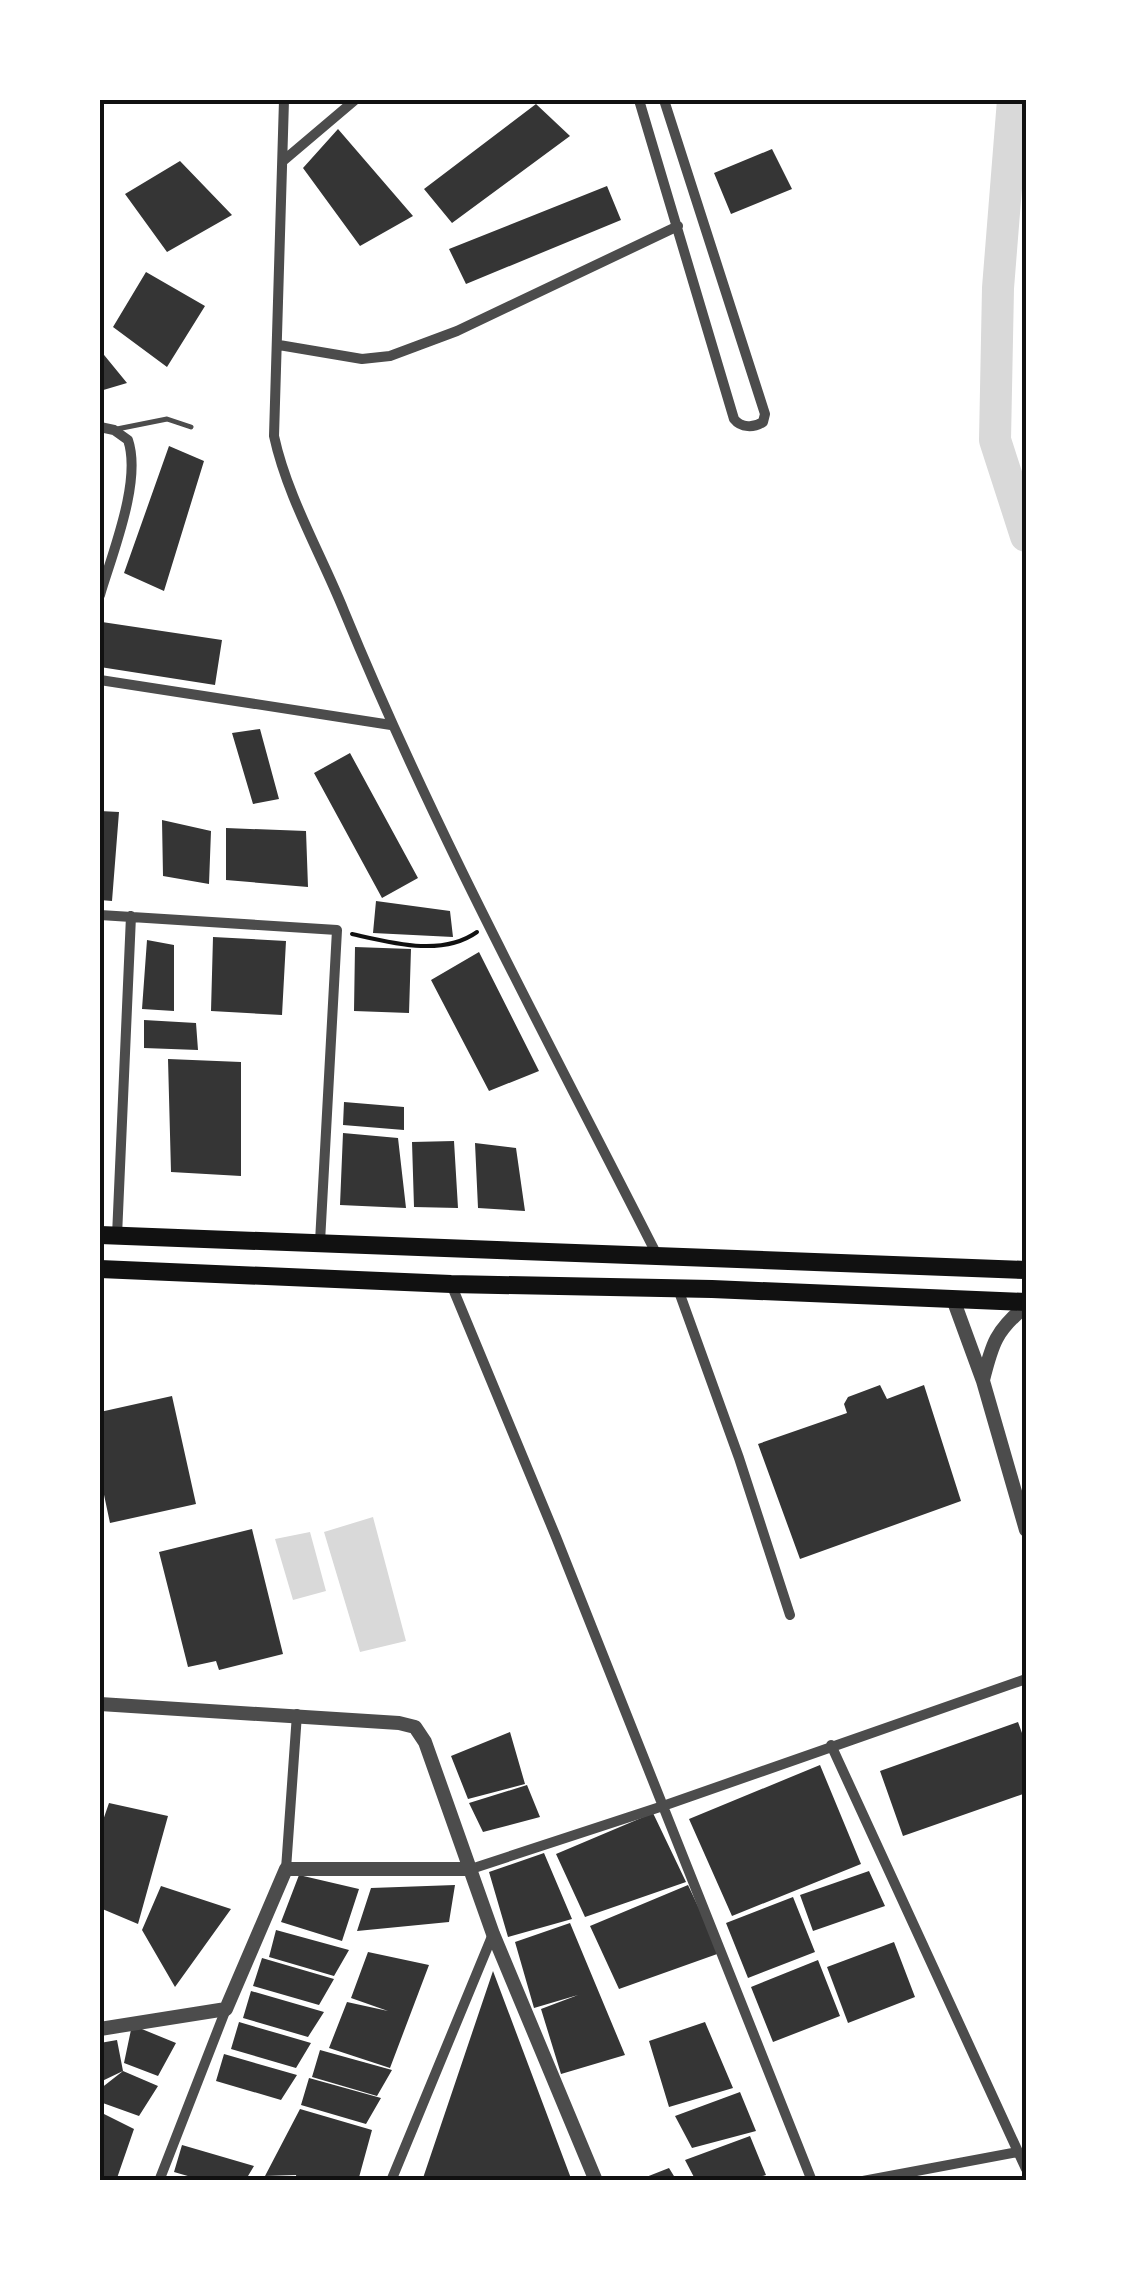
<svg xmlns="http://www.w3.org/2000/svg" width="1126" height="2281" viewBox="0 0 1126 2281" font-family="Ubuntu,sans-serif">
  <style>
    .water { fill: #d9d9d9 }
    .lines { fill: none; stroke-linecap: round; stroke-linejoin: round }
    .river { stroke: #d9d9d9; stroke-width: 32 }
    .building { fill: #353535 }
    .path { stroke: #111; stroke-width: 4 }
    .service { stroke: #4c4c4c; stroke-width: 5 }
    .minor { stroke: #4c4c4c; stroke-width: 10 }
    .tertiary { stroke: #4c4c4c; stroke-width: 14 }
    .primary { stroke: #111; stroke-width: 18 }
    .neatline { fill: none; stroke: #111; stroke-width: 4 }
  </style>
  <rect width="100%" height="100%" fill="#fff"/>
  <path class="water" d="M373,1517l33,124 -46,11 -36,-120z
    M310,1532l16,59 -33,9 -18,-61z"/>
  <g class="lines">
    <path class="river" d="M1013,100l-15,188 -3,152 31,96"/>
  </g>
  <path class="building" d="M536,104l34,32 -118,87 -28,-34z
    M338,129l75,87 -53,30 -57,-78z
    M772,149l20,40 -61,25 -17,-41z
    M180,161l52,54 -65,37 -42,-58z
    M607,186l14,34 -155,64 -17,-35z
    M146,272l59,34 -38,61 -54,-40z
    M100,350l27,33 -27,8z
    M169,446l35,15 -40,130 -40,-18z
    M102,622l120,18 -7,45 -115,-18z
    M260,729l19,70 -26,5 -21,-71z
    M350,753l68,125 -36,20 -68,-125z
    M100,811l19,1 -7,89 -12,-1z
    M162,820l49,11 -2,53 -46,-8z
    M226,828l80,3 2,56 -82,-7z
    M376,901l74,10 3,26 -80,-4z
    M213,937l73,4 -4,74 -71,-4z
    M147,940l27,5v66l-32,-2z
    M355,947l56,2 -2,64 -55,-2z
    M479,952l60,119 -50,20 -58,-111z
    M144,1020l52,3 2,27 -54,-2z
    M168,1059l73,3v114l-70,-4z
    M344,1102l60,5v23l-61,-5z
    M343,1133l55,5 8,70 -66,-3z
    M454,1141l4,67 -44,-1 -2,-65z
    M475,1143l41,5 9,63 -47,-3z
    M880,1385l7,14 37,-14 37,116 -161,58 -42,-115 89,-31 -3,-9 4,-7z
    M172,1396l24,108 -86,19 -10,-47v-64z
    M252,1529l31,125 -64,16 -3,-9 -28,6 -29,-115z
    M1018,1722l8,22v49l-123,43 -23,-65z
    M510,1732l15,52 -57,15 -17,-43z
    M820,1765l41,99 -129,52 -43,-97z
    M527,1785l13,32 -57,15 -14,-29z
    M109,1803l59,13 -30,108 -38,-16v-79z
    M653,1813l33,69 -101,35 -29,-63z
    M544,1853l28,66 -64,18 -19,-65z
    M869,1871l16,35 -72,25 -13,-36z
    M299,1875l60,14 -17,52 -61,-19z
    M455,1885l-6,37 -92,9 14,-43z
    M688,1885l32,68 -101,36 -29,-63z
    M161,1886l70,23 -56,78 -33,-57z
    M793,1897l22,55 -67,26 -22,-55z
    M570,1923l55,132 -64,19 -20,-65 37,-14 -44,13 -19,-66z
    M276,1930l73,20 -15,26 -65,-19z
    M894,1942l21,55 -67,26 -21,-56z
    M368,1952l61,13 -39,103 -61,-20 18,-46 41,9 -37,-13z
    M262,1958l72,21 -15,26 -66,-19z
    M818,1960l22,56 -67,26 -22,-55z
    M493,1971l79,210h-150z
    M251,1991l73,21 -16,25 -65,-19z
    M239,2022l72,21 -15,25 -65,-19z
    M705,2022l28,66 -64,19 -20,-66z
    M132,2025l44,18 -18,33 -34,-13z
    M117,2040l6,31 35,15 -19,30 -39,-14v-13l23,-18 -23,11v-39z
    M320,2050l72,20 -15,26 -65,-19z
    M224,2054l73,21 -16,25 -65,-19z
    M309,2078l72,20 -15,26 -65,-19z
    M740,2092l16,39 -64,17 -17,-32z
    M300,2109l72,21 -14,51h-61l-1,-6 -31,1z
    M100,2112l34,17 -18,52h-16z
    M750,2136l16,39 -21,6h-49l-11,-21z
    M182,2145l72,21 -9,15h-40l-31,-9z
    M669,2168l8,13h-41z"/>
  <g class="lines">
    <path class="path" d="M352,934c40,9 90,23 125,-2"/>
    <path class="service" d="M117,429l50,-10 24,8"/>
    <path class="minor" d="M284,100l-10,336c13,60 47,118 70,175 91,222 206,433 314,646
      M639,100l95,319c7,9 20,9 29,3l2,-8 -101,-314
      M283,161l72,-61
      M279,345l83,14 28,-3 67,-25 221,-105
      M100,427l14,3 14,10c14,41 -16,114 -28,155
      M100,680l291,45
      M100,915l237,15 -17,312
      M117,1236l14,-320
      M451,1284l105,253 256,644
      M678,1289l61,169 51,157
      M831,1745l195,424
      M286,1869l11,-155
      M471,1869l192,-63 363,-127
      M159,2181l67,-172
      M391,2181l102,-247
      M863,2181l155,-29"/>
    <path class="tertiary" d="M953,1299l30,82 43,149
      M983,1380c9,-36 13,-50 43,-74
      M100,1704l299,19 16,4 10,15 68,192 103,247
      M100,2029l126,-20 60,-140h185"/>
    <path class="primary" d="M100,1235l926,35
      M100,1269l351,15 261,5 314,13"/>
  </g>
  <rect width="1126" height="2281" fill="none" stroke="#ffffff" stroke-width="205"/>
  <rect x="102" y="102" width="922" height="2076" class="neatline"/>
</svg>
